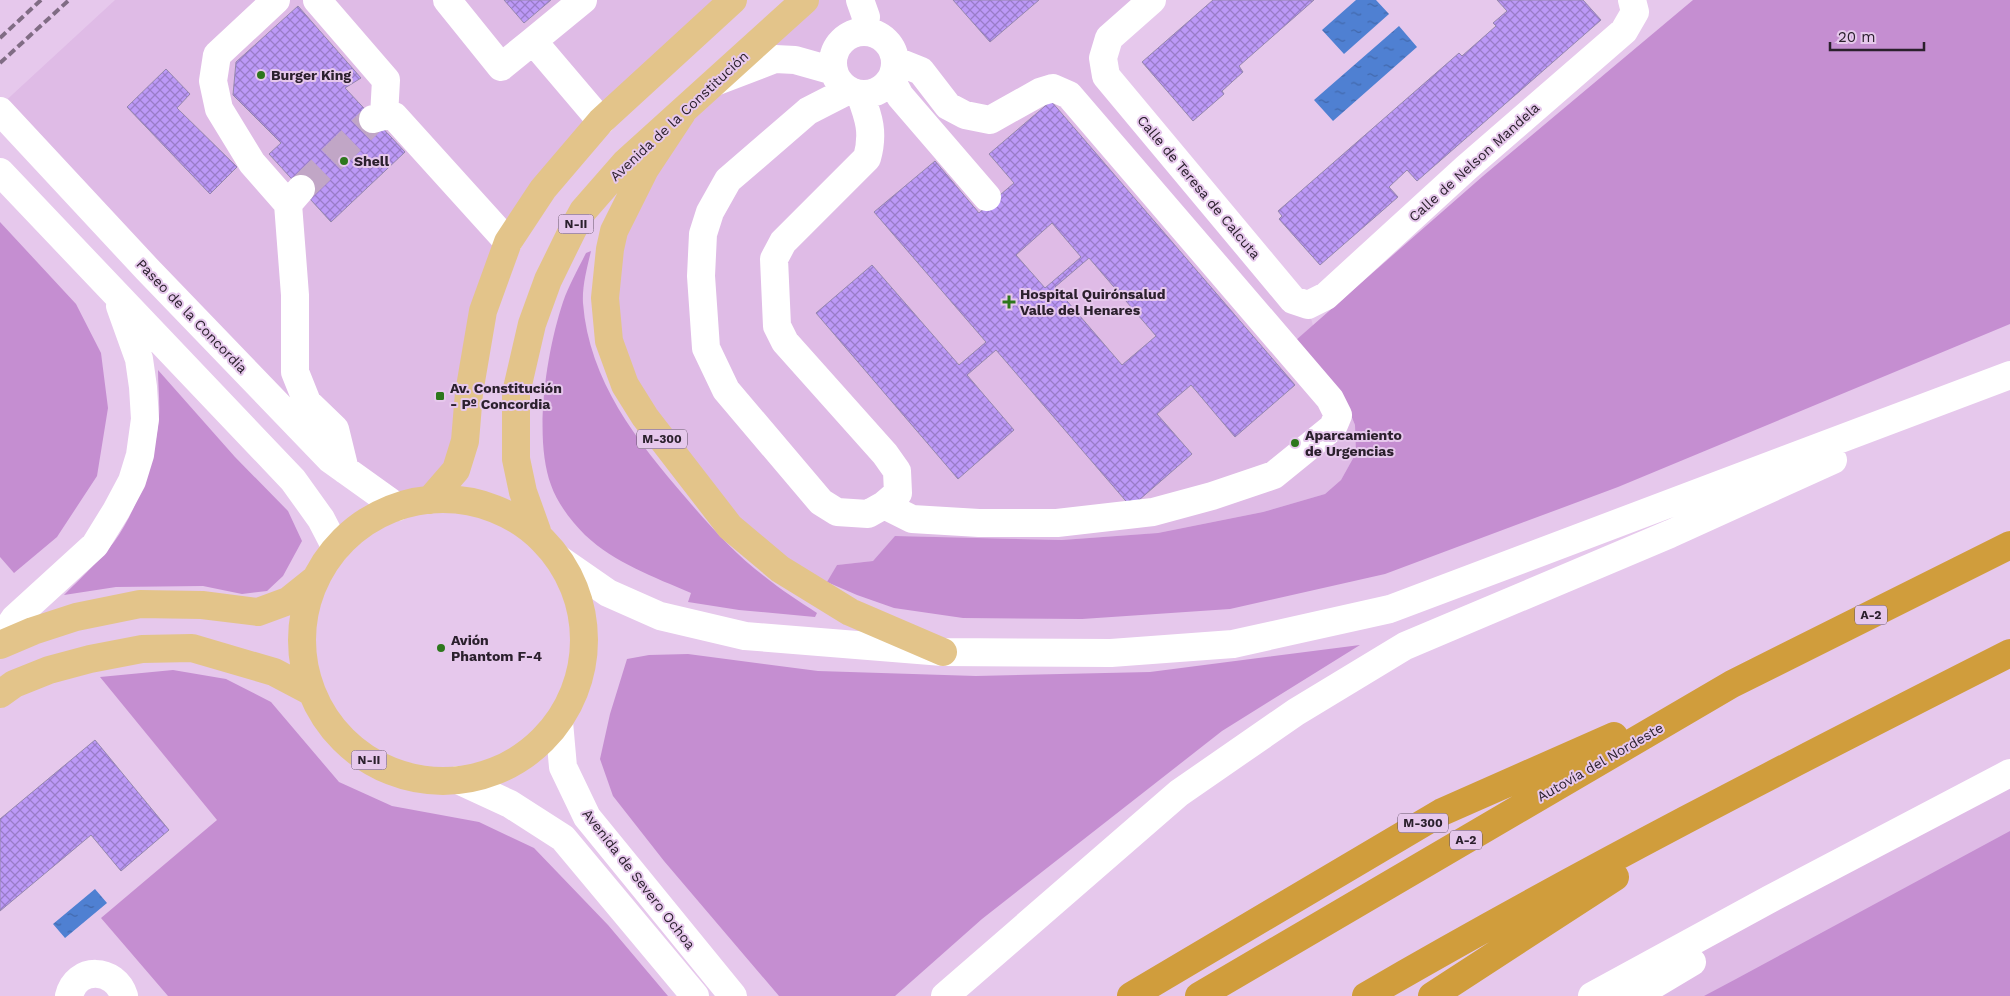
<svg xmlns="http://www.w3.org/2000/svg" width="2010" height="996" viewBox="0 0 2010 996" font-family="'Work Sans',sans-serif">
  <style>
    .built { fill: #dfbbe6 }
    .green { fill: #c58ed1 }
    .water { fill: url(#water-ripples) }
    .building { fill: url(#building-cross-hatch); stroke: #9587ae; fill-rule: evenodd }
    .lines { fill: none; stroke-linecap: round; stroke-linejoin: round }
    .minor-tunnel { stroke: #c1a6c6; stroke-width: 28; stroke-dasharray: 28 14; stroke-linecap: butt }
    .minor { stroke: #fff; stroke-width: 28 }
    .major { stroke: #e3c48a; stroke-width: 28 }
    .highway { stroke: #d09d3c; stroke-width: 28 }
    .rail { stroke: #806c84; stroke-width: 4; stroke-dasharray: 8 4; stroke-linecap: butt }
    .poi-dot { fill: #2d771c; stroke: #e6c8ec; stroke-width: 2 }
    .labels { text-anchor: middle; stroke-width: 4; stroke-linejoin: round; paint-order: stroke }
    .shield { fill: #e6c8ec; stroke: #635266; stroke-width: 1 }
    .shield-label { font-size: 12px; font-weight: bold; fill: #2b202d }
    .poi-label { font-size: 14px; font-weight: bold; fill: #2b202d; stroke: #e6c8ec; text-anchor: start }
    .street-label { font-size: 14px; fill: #2b202d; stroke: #e6c8ec }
  </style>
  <defs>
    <pattern id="water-ripples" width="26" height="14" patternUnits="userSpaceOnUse" patternTransform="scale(1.25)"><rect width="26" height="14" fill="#4f80d2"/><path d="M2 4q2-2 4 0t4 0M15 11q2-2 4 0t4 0" fill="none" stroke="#4268ab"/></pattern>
    <pattern id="building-cross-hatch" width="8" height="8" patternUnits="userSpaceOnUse" patternTransform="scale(1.25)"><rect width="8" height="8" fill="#bc99f7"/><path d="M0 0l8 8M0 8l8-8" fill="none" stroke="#997cc8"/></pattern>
  </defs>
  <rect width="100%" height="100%" fill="#e6c8ec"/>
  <path class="built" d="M115,0h618l-24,21 -201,221 -43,199 -35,59 -33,7 -397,-401z
    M805,0h347l-49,58 205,247 5,21 -17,14 48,58 11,27 1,28 -15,27 -16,14 -62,18 -105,21 -96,7 -166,-4 -23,25 -36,4 -16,31 -41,-27 -135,-152 -40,-119 40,-129z
    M2010,773v223h-418z"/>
  <path class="green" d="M1693,0h317v324l-392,163 -233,87 -155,35 -148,10 -119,-1 -69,-10 -37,-13 -30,-13 10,-17 36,-4 22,-25 167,4 96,-7 105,-21 62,-18 16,-14 15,-27 -1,-28 -11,-27 -48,-58 187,-164z
    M0,222l76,82 25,49 7,55 -11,68 -40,61 -43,36 -14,-16z
    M591,251c-4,17 -9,35 -8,52 6,78 54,138 103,195 24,28 49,56 78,78 17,14 35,25 53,37l-2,4 -76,-7 -51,-8 3,-9c-37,-16 -76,-30 -106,-58 -13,-13 -28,-32 -34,-50 -18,-49 -4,-135 12,-183 6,-17 15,-33 23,-49z
    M158,370l77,87 53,54 14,30 -19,35 -16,15 -25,3 -39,-8 -87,1 -52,8c17,-17 35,-34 50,-53 23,-31 42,-87 45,-125 1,-16 -1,-31 -1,-47z
    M1360,645l-138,86 -240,188 -87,77h-116l-115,-135 -51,-65 -13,-37 10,-45 17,-55 22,-4 39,-1 130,17 158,5 174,-4z
    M173,670l53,9 45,23 68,80 53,24 87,16 55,26 74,77 60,71h-500l-67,-78 116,-98 -117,-143z
    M2010,831v165h-306l32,-17z"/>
  <path class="water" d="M1356,0h20l13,14 -45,40 -22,-24z
    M1399,26l18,21 -84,74 -19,-21z
    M95,889l12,14 -42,35 -12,-14z"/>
  <path class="building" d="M504,0h47l-27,23z
    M953,0h86l-49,42z
    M1213,0h101l-75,66 4,6 -21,19 2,3 -31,27 -51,-59z
    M1497,0h86l18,20 -184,161 -10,-11 -18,17 9,10 -78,68 -41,-46 3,-3 -4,-5 181,-158 3,3 34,-30 -3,-3 14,-12z
    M298,6l63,72 -16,10 60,64 -74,70 -62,-68 12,-11 -48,-48 3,-33z
    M166,69l24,25 -13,14 60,59 -27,27 -83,-87z
    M1051,101l244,284 -60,52 -44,-52 -34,29 35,40 -61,53 -135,-157 -29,25 47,55 -56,49 -142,-166 56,-48 87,100 27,-23 -112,-130 61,-51 44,52 35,-30 -25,-29zM1052,223l29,34 -36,31 -29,-33zM1089,258l67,78 -34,29 -67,-78z
    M95,740l74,90 -48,41 -30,-36 -91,76v-92z"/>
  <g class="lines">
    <path class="minor-tunnel" d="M301,189l72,-70"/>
    <path class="minor" d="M276,0l-59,55 -4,26 6,28 33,54 36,41
      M317,0l69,80 -2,36
      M447,0l54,67 32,-26
      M583,0l-50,41 68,80
      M860,0l6,17 -2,15
      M1152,0l-43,38 -6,20 3,18 187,224 15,5 18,-9 140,-128 158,-137 11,-19 -3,-12
      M833 63a31 31 0 1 1 62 0a31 31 0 1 1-62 0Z
      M891,79l9,17 87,101
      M715,82l60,-23 20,1 39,11
      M849,90l-41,21 -80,69 -18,32 -7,22 -2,42 5,72 20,42 95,112 16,10 31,2 16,-9 14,-12 -1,-22 -12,-17 -100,-112 -8,-16 -3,-67 9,-17 84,-84c7,-25 2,-40 -7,-64
      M0,111l147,158 183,190 67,48
      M373,119l11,-3h10l114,126
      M0,172l293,308 28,39 15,29
      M301,189l-13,15 7,91v77l12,30 28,27 10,41
      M884,505l28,14 67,4h78l96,-11 59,-16 62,-21 59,-48 5,-12 -8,-16 -261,-304 -16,-7 -13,4 -50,28 -25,-5 -17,-9 -27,-35 -25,-10
      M559,559l49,34 52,23 85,20 198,16 168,1 122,-9 157,-35 620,-234
      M0,639l15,-21 80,-73 21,-34 16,-30 8,-26 5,-36 -2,-32 -4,-28 -19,-53
      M559,722l4,45 24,50 146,179
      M458,780l52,24 53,34 132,158
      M69,996c7,-30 46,-29 55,0
      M945,996l234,-203 117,-81 109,-66 265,-112 163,-74
      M1592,996l178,-97 240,-126
      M1635,996l57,-34"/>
    <path class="major" d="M682,113l-37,56 -31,62 -4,18 -5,49 4,43 16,44 20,32 85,110 50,42 70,43 93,40
      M302 640a141 141 0 1 1 282 0a141 141 0 1 1-282 0Z
      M430,500l26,-30 9,-29 4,-48 14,-82 25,-69 35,-53 58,-68 132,-121
      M537,531l-14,-39 -7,-33v-66l16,-69 16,-44 24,-49 11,-20 42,-48 180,-163
      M0,645l33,-14 43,-14 64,-13 62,1 56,7 30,-11 25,-20
      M0,694l14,-10 35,-14 41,-11 52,-10 50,-1 82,24 36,19"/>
    <path class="highway" d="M1131,996l311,-184 172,-76
      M1199,996l533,-312 278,-139
      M1366,996c210,-122 427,-233 644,-343
      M1432,996l183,-119"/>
    <path class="rail" d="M0,38l41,-38
      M0,63l69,-63"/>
  </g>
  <g class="poi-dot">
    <circle cx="261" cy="75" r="5"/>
    <circle cx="344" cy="161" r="5"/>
    <path d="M1006.5 294.5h5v5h5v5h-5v5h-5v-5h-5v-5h5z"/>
    <rect x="435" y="391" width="10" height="10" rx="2.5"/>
    <circle cx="1295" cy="443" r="5"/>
    <circle cx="441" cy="648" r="5"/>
  </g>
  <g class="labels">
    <g class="shield">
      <rect x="558.5" y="214.5" width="35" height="19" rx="4"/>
      <rect x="637" y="429.5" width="50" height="19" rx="4"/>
      <rect x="1855" y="605.5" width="32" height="19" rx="4"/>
      <rect x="351.5" y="750.5" width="35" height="19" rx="4"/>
      <rect x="1398" y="813.5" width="50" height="19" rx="4"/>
      <rect x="1450" y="830.5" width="32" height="19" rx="4"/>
    </g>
    <g class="shield-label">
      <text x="576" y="228">N-II</text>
      <text x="662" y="443">M-300</text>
      <text x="1871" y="619">A-2</text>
      <text x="369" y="764">N-II</text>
      <text x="1423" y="827">M-300</text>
      <text x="1466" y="844">A-2</text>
    </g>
    <g class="poi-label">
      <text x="271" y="80">Burger King</text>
      <text x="354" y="166">Shell</text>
      <text x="1020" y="299">Hospital Quirónsalud<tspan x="1020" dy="16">Valle del Henares</tspan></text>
      <text x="450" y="393">Av. Constitución<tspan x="450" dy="16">- Pº Concordia</tspan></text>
      <text x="1305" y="440">Aparcamiento<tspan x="1305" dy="16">de Urgencias</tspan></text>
      <text x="451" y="645">Avión<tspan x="451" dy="16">Phantom F-4</tspan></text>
    </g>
    <g class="street-label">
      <text transform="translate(679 116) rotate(-43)" y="5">Avenida de la Constitución</text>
      <text transform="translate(1474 162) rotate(-42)" y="5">Calle de Nelson Mandela</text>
      <text transform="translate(1199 187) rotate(50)" y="5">Calle de Teresa de Calcuta</text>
      <text transform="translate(192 316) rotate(46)" y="5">Paseo de la Concordia</text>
      <text transform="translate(1600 762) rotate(-30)" y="5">Autovía del Nordeste</text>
      <text transform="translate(639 879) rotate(52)" y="5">Avenida de Severo Ochoa</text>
    </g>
  </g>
  <path d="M1830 42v8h94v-8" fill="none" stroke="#2b202d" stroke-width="2.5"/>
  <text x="1838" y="42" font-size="15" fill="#2b202d" stroke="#e6c8ec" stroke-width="4" paint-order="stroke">20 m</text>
</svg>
